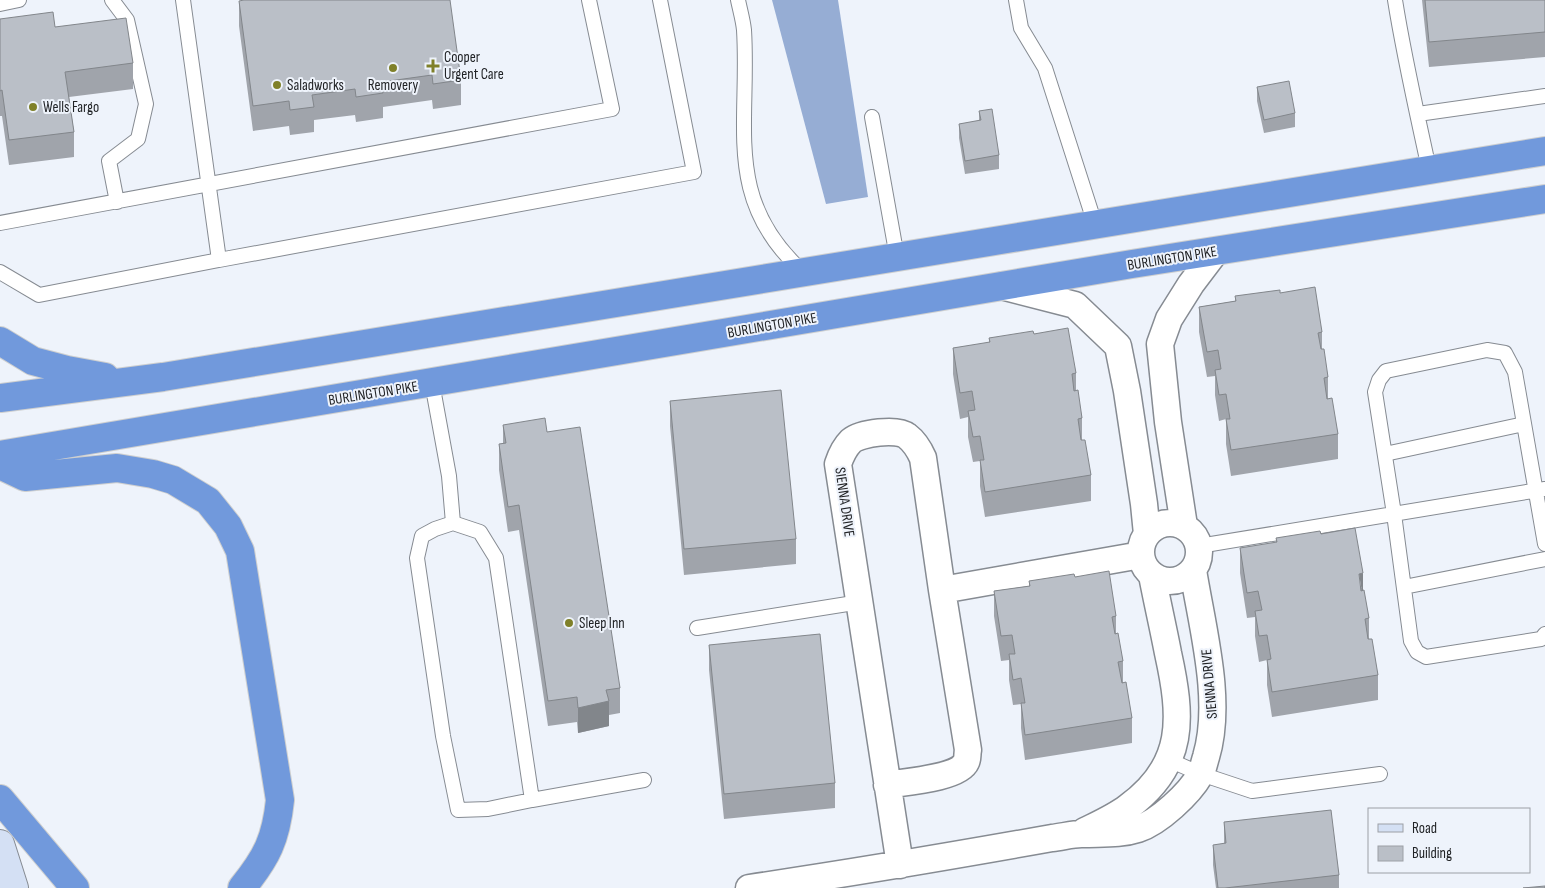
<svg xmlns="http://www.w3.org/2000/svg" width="1545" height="888" viewBox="0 0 1545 888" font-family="'Sofia Sans Condensed',sans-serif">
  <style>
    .forest { fill: #96add4 }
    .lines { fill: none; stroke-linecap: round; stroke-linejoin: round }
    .lane-casing { stroke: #868b92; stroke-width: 16 }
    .street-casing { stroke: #868b92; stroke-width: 29 }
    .secondary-casing { stroke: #868b92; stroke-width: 30 }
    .highway-casing { stroke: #cecfcf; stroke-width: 30 }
    .lane { stroke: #fff; stroke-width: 14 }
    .street { stroke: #fff; stroke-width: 26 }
    .secondary { stroke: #d4e0f4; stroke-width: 28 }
    .highway { stroke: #7199dc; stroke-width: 28 }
    .wall { fill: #a0a4ab }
    .shaded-wall { fill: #82868b }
    .building { fill: #babfc7; stroke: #82868b }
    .poi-dot { fill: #7f8029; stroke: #eef3fb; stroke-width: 2 }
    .labels { text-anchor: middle; stroke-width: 4; stroke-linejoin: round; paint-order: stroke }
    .poi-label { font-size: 15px; fill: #212326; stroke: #eef3fb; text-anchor: start }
    .street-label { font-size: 15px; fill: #212326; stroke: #eef3fb }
  </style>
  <rect width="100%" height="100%" fill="#eef3fb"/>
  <path class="forest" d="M772,0h66l30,197 -42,7z"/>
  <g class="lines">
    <defs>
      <path id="lane" d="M112,0l15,20 19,84 -8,35 -29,22 8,41
        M183,0l36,260 475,-88 -34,-172
        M738,0c2,10 5,20 6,30 6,95 -22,169 59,242
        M1016,0l5,28 24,40 50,156
        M1395,0c9,57 22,113 34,169
        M0,4l19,-4
        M1418,114l127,-18
        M872,117l25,140
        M0,223l612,-114 -23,-109
        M0,272l39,23 180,-35
        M432,383l17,93 4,47 27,9 16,26 36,242 112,-20
        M1385,454l139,-30
        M453,523l-18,6 -13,7 -5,22 26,178 15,74 30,-1 44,-9
        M1545,544l-30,-172 -10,-19 -18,-3 -101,21 -7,9 -4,12 19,122 17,127 6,11 9,5 115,-18 4,-5
        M1199,546l346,-57
        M1404,587l141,-28
        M697,628l163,-26
        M1169,760l32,14 51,17 128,-17"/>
      <path id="street" d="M1001,286l74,19 43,41 9,45 17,113 3,30
        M1141 552a29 29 0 1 1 58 0a29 29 0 1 1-58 0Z
        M1184,526l-16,-104 -8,-78 9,-25 22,-35 25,-33
        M942,590l199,-35
        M887,785c17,-3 72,-7 79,-23 2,-3 1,-8 2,-12l-26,-160 -19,-132c-4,-9 -8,-16 -16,-22 -10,-8 -46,-3 -56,5 -7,7 -10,14 -13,23 21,134 41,268 62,401
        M1085,831c14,-7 30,-14 43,-24 58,-42 54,-90 40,-154 -5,-26 -11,-52 -16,-78
        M749,888c102,-15 202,-32 303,-50 10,-1 20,-4 30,-4 19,-1 38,1 56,-5 21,-7 51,-35 62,-54 3,-5 4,-12 6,-18 17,-56 -4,-130 -13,-187"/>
      <path id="secondary" d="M0,844l14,44"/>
      <path id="highway" d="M0,341l33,20 34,9 38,7
        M0,398l163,-21 1382,-226
        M0,455l1132,-191 413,-65
        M0,465l25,12 92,-9 36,6 20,6 35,21 20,25 12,25 40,249c-4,39 -13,57 -38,88
        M0,799l75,89"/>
    </defs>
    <use href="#lane" class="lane-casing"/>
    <use href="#street" class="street-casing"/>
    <use href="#secondary" class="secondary-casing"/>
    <use href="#highway" class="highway-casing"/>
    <use href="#lane" class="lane"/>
    <use href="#street" class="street"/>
    <use href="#secondary" class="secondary"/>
    <use href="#highway" class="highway"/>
  </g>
  <path class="wall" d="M1422,0h123v57l-116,10z
    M239,1l222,79v25l-28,4 -1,-9 -49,7v11l-27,4 -1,-7 -41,5v12l-24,3 -1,-9 -36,5 -14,-105z
    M0,19l55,8 78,36v26l-64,8 5,35v25l-65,8 -7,-49h-2z
    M1257,87l38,26v14l-31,6 -7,-32z
    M979,111l20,44v14l-34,5 -6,-36v-14l20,-3z
    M1280,293l42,39v17l6,28v21l10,36v25l-107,17 -5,-32v-25l-7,2 -4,-26v-19l-8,1 -8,-45v-25l36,-6v-5z
    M1034,334l42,39v17l6,28v22l9,35v26l-106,16 -5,-31v-25l-7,1 -5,-25v-20l-8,2 -7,-45v-26l36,-5v-5z
    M670,401l126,138v25l-112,11 -14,-149z
    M503,425l44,7 73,256v25l-11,2v11l-31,7 -1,-11 -29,4 -29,-196 -11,2 -9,-62v-26h4z
    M1321,534l42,56 6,28v21l9,36v25l-106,17 -5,-32v-25l-8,2 -4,-26v-19l-8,1 -7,-45v-25l36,-5v-5z
    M1075,577l41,39v18l7,27v22l9,35v25l-107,17 -4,-32v-24l-8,1 -4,-25v-20l-8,1 -7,-45v-25l35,-5v-5z
    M709,645l126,138v25l-111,11 -15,-149z
    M1224,822l115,53v13h-123l-3,-23v-20l11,-1z"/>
  <path class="shaded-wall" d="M1363,573v25l-4,-24z
    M609,701v25l-31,7v-25z"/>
  <path class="building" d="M244,0h206l11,80 -28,4 -1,-9 -50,7 1,11 -27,4 -1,-8 -43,6 2,12 -24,3 -1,-9 -36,5 -14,-105z
    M1425,0h120v32l-116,10z
    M53,12l2,15 71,-9 7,45 -68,9 9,60 -65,8 -7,-50 -2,1v-72z
    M1289,81l6,32 -31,7 -7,-33z
    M992,109l7,46 -34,6 -6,-37 22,-4 -2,-9z
    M1315,287l7,45 -4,1 3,16h3l4,28 -4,1 3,21 5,-1 6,36 -107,16 -5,-31h4l-4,-25 -7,1 -4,-25 6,-1 -3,-19 -11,2 -8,-45 37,-6 -1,-5 45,-6v3z
    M1068,328l8,45 -4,1 2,17 4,-1 4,28 -4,1 3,21h4l6,35 -106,17 -5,-32h4l-4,-24 -7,1 -5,-26 7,-1 -3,-19 -12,2 -7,-45 37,-6 -1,-4 44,-7 1,3z
    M781,390l15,149 -112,10 -14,-148z
    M545,418l2,14 33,-5 40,261 -14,2 3,11 -31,7 -1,-11 -29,4 -29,-196 -11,2 -9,-63 7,-1 -3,-18z
    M1355,528l8,45 -4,1 2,17 3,-1 5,28 -4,1 3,20h4l6,36 -106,17 -5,-32 4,-1 -4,-24 -8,1 -4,-25 7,-1 -4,-19 -11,2 -7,-45 37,-6 -1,-4 44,-7 1,3z
    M1109,571l7,45 -4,1 3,17 3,-1 5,28 -5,1 4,21 4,-1 6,36 -107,17 -4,-32h4l-4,-25 -8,2 -4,-26h6l-3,-19 -11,1 -7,-45 36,-5 -1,-5 45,-7 1,3z
    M820,634l15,149 -111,11 -15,-149z
    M1331,810l8,65 -114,13h-7l-5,-43 13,-2 -2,-21z
    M1545,886v2h-22z"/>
  <g class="poi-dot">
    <path d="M430.5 58.5h5v5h5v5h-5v5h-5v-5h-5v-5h5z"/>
    <circle cx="393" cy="68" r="5"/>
    <circle cx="277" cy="85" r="5"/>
    <circle cx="33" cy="107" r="5"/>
    <circle cx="569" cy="623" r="5"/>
  </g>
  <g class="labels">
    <g class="poi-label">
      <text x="444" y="62">Cooper<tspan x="444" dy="17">Urgent Care</tspan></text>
      <text x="287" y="90">Saladworks</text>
      <text x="393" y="90" text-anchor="middle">Removery</text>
      <text x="43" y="112">Wells Fargo</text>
      <text x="579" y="628">Sleep Inn</text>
    </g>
    <g class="street-label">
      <text transform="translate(1172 258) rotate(-9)" y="5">BURLINGTON PIKE</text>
      <text transform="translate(772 325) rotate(-10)" y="5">BURLINGTON PIKE</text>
      <text transform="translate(373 393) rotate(-9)" y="5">BURLINGTON PIKE</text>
      <text transform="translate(845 502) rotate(82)" y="5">SIENNA DRIVE</text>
      <text transform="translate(1209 684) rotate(-95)" y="5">SIENNA DRIVE</text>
    </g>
  </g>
  <rect x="1368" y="808" width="162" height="65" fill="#eef3fb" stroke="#9ca0a6"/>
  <rect x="1378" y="824" width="25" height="8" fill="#d4e0f4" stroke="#9ca0a6"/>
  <text x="1412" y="833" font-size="15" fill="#212326">Road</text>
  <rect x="1378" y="846" width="25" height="15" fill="#babfc7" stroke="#9ca0a6"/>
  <text x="1412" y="858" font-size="15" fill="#212326">Building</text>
</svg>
